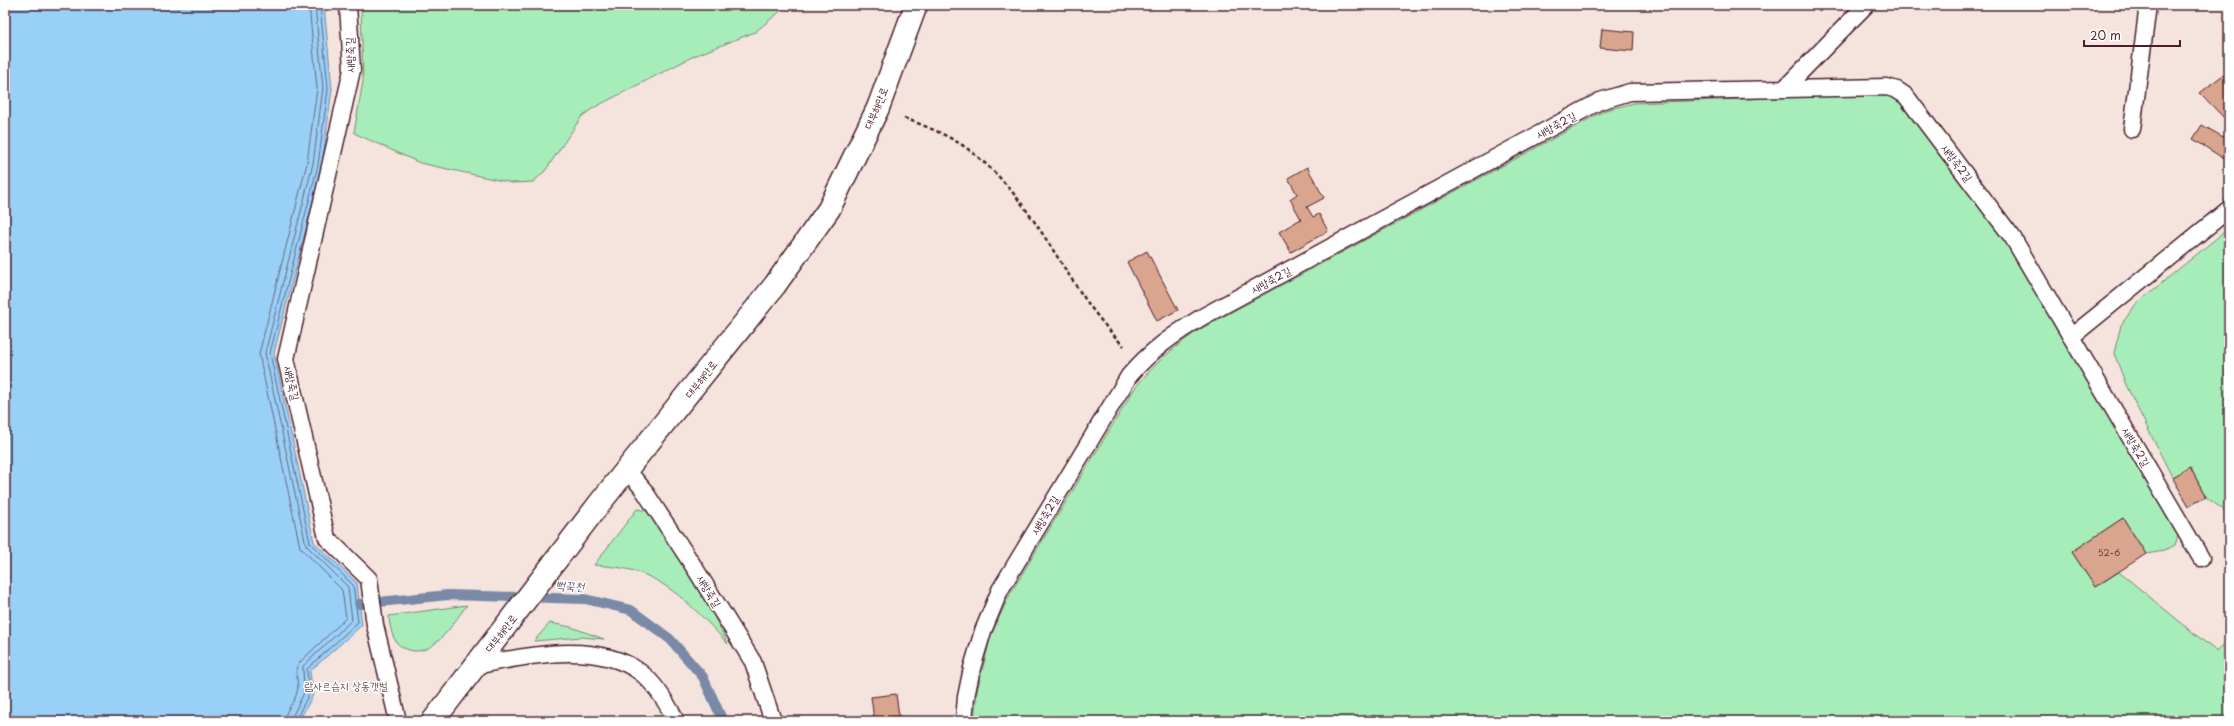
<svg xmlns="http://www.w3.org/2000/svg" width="2234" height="726" viewBox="0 0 2234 726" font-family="'Playpen Sans','Poor Story',sans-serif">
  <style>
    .green { fill: #a7edba; stroke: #788672 }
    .water { fill: #99d0f8; stroke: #7989a6 }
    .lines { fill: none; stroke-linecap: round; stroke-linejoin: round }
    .shore { stroke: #6a667d; stroke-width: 1 }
    .stream { stroke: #7989a6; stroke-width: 10 }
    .building { fill: #daa58e; stroke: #4a1f2b }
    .service-casing { stroke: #4a1f2b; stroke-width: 19 }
    .tertiary-casing { stroke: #4a1f2b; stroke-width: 25 }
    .path { stroke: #4a1f2b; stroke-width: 2.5; stroke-dasharray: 4 3; stroke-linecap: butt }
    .service { stroke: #fff; stroke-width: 16 }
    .tertiary { stroke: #fff; stroke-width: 22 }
    .labels { text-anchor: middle; stroke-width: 3; stroke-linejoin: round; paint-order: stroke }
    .number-label { font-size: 9px; fill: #6e4044 }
    .street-label { font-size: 11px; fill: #4a1f2b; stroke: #fff }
    .park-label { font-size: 11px; fill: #61524f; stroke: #fff }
    .water-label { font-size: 12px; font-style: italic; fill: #625468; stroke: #fff }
  </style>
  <rect width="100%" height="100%" fill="#f4e4dd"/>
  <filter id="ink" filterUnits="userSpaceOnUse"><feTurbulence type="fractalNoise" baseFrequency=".025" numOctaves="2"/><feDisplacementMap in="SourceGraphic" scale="8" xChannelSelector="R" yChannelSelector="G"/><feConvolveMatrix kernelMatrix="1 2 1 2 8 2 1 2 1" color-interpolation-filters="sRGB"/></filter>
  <g filter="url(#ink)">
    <path class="green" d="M361,5h427l-33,27 -61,24 -99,51 -13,9 -37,55 -12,11 -21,1 -92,-20 -66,-30 9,-52z
      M1882,94l13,5 11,9 101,133 171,295 -3,9 -11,6 -18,3 -23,-36 -51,34 23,35 24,-15 98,80 12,-14v83h-1255l3,-30 14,-56 19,-41 125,-206c21,-26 40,-42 67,-60l404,-218 28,-7z
      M2229,228v286l-23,-17 -16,-30 -18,10 -46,-92 -12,-32 7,-28 15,-21z
      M637,509l10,2 7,9 58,92 16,32c-26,-28 -58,-64 -97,-74 -12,-3 -25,-4 -37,-5z
      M467,605c-15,19 -35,57 -63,43 -12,-5 -14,-21 -15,-32z
      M550,623l21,4 33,12 -23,-2 -47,4z"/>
    <path class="water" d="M5,5h319l8,84 -10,77 -48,187 40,189 43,41 5,42 -52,46 3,24 -14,26h-294z"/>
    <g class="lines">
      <path class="shore" d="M284,721c1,-11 11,-19 13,-29 3,-10 -4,-19 1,-28l48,-46 -4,-28 -42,-43 -41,-193 48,-191 10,-75 -8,-83
        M290,721l14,-28 -1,-27 49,-46 -4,-33 -42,-42 -41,-192 48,-189 10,-76 -8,-83
        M295,721l14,-27 -2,-25 51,-47 -5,-37 -43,-42 -40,-190 48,-188 10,-76 -8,-84"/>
      <path class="stream" d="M359,604l89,-9 137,4 46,11 39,29 33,38 20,44"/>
    </g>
    <path class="building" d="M1602,29l32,3 -1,19 -33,-3z
      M2223,75l6,6v42l-29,-30z
      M2202,125l21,12 6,-8v33l-36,-23z
      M1307,167l17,31 -17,9 6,10 6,-3 9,17 -37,21 -12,-20 22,-13 -11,-20 7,-5 -9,-16z
      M1147,251l31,59 -21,11 -30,-59z
      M2190,467l16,30 -17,9 -17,-29z
      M2123,518l23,36 -51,33 -23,-35z
      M896,694l3,22 -25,3 -3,-22z"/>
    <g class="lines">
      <defs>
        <path id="service" d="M348,5l4,65 -66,289 41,179 42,41 6,46 23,96
          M1784,89l82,-84
          M2132,129l16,-124
          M2071,337l158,-128
          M628,471l15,18 53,81 57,92 20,59
          M475,666c48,-10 122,-26 165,6 16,12 27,31 36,49
          M964,721l2,-24 6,-29 11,-37 17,-41 129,-214c22,-26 44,-41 73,-59l398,-216 30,-9 257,-5 10,3 9,6 107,142 188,320"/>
        <path id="tertiary" d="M433,721l166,-217 176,-219 54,-76 49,-101 38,-103"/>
      </defs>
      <use href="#service" class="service-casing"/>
      <use href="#tertiary" class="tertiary-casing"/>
      <path class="path" d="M904,118c27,10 54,21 75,40 62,52 88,132 145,188"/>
      <use href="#service" class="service"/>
      <use href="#tertiary" class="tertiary"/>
    </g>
  </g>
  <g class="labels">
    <g class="number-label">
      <text x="2109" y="556">52-6</text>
    </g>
    <g class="street-label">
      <text transform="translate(350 55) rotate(-91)" y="4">새방죽길</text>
      <text transform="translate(876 108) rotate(-67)" y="4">대부해안로</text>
      <text transform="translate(1556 125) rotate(-28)" y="4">새방죽2길</text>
      <text transform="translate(1957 163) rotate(53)" y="4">새방죽2길</text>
      <text transform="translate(1271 280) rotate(-28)" y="4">새방죽2길</text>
      <text transform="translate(701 379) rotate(-52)" y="4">대부해안로</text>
      <text transform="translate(292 383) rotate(77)" y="4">새방죽길</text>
      <text transform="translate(2136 447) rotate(60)" y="4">새방죽2길</text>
      <text transform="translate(1045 515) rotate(-59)" y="4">새방죽2길</text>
      <text transform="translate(709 591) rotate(59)" y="4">새방죽길</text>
      <text transform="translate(501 633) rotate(-52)" y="4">대부해안로</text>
    </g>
    <g class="park-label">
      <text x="346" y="690">람사르습지 상동갯벌</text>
    </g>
    <g class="water-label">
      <text transform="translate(570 586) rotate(3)" y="4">뻑꾹천</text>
    </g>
  </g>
  <rect width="2234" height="726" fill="none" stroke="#fff" stroke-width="20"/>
  <rect x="10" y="10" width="2214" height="706" fill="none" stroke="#4a1f2b" stroke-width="1.5" filter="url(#ink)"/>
  <path d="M2084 40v6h96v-6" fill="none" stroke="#4a1f2b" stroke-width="2"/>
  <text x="2090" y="40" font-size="12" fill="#4a1f2b" stroke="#ffffff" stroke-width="3" paint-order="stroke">20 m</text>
</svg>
